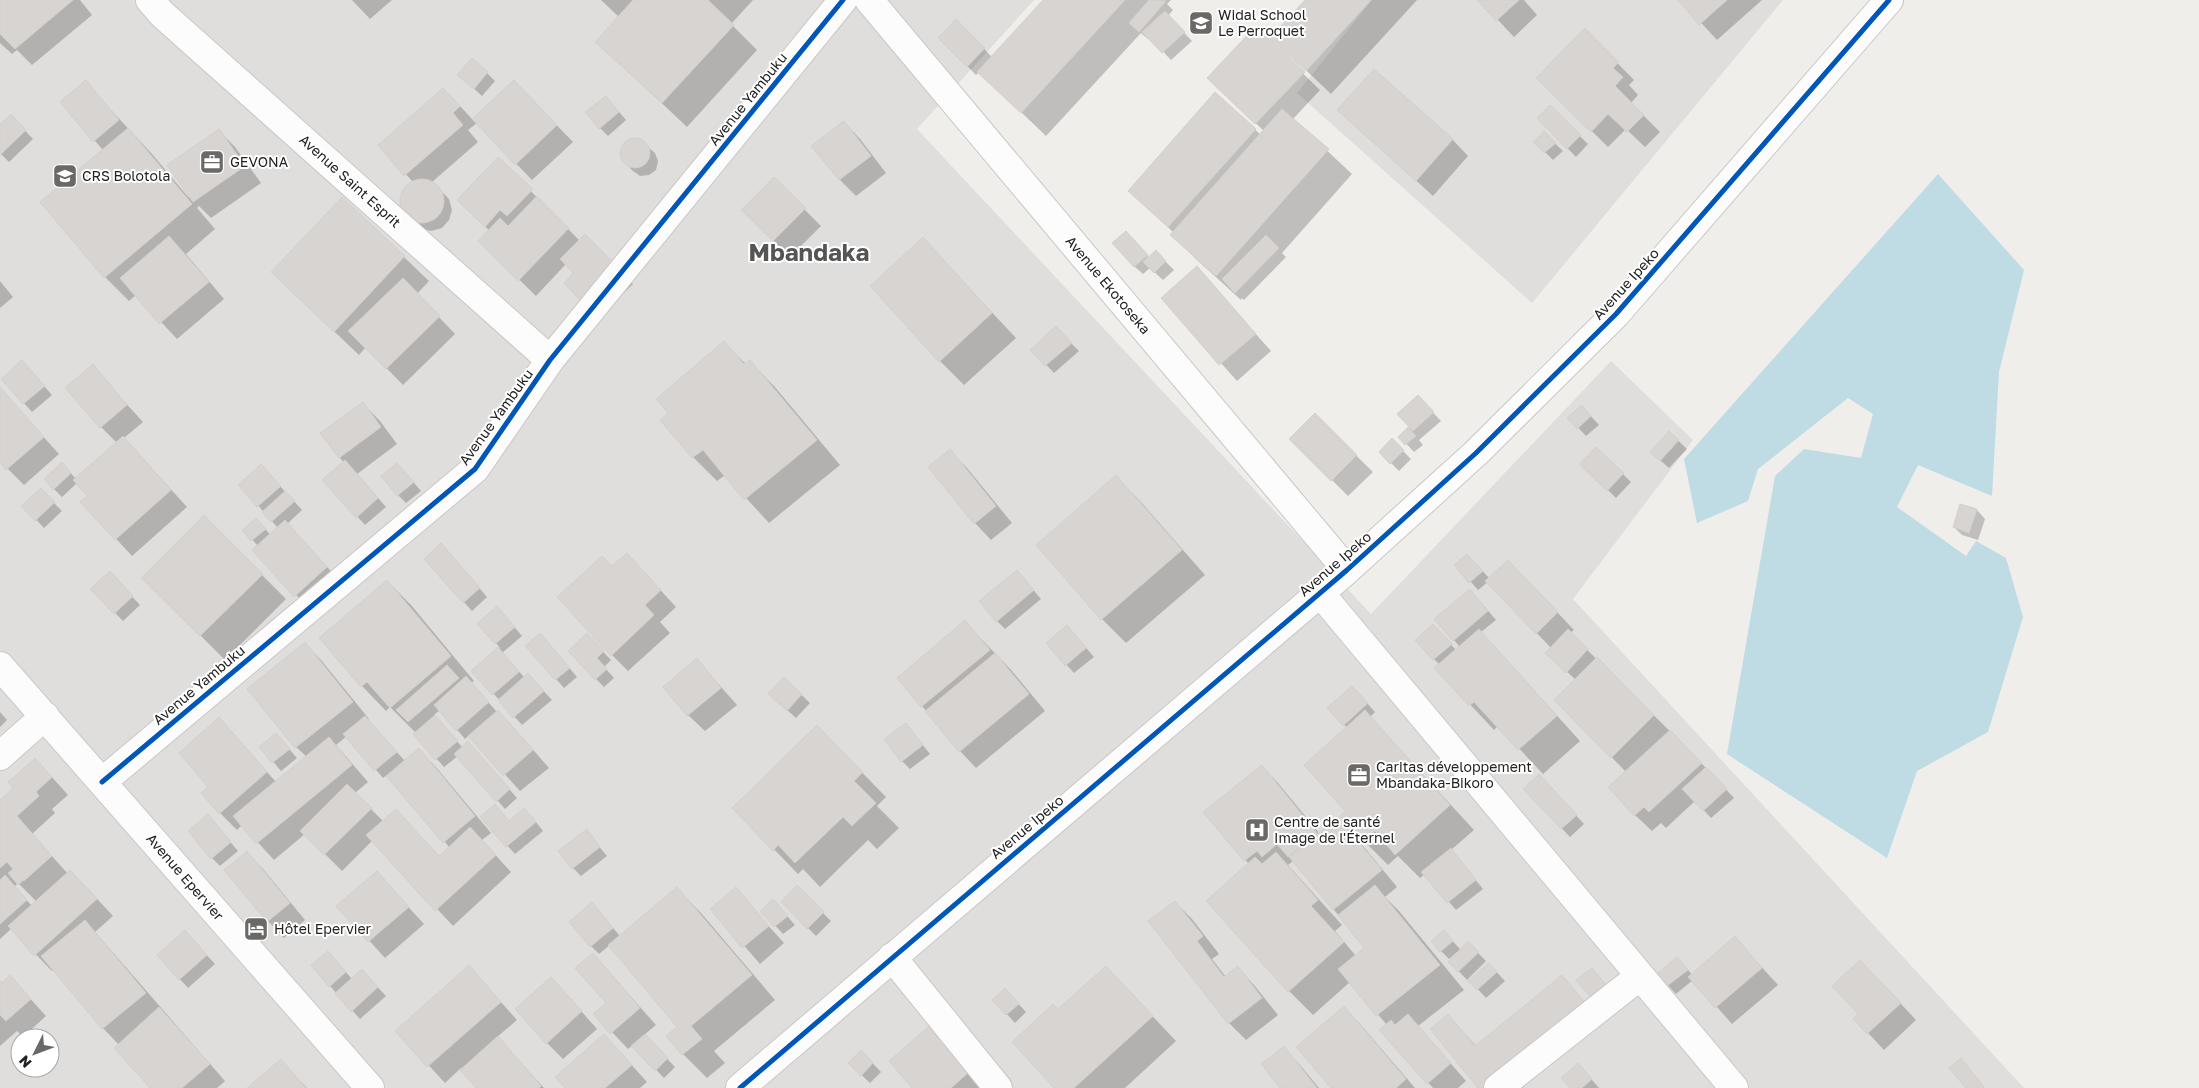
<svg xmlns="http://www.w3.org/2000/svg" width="2199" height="1088" viewBox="0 0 2199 1088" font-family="'Golos Text',sans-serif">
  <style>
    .residential { fill: #dfdedc; fill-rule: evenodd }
    .water { fill: #bfdbe3 }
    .shadow { fill: #0003; fill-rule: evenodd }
    .building { fill: #d7d4d2; stroke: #d3d0cc }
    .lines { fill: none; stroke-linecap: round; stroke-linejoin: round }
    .minor-casing { stroke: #c9c8c7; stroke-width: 30 }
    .minor { stroke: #fdfcfc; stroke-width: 28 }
    .cycleway-casing { stroke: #fff; stroke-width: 8 }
    .cycleway { stroke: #0057b8; stroke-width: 5 }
    .labels { text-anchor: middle; stroke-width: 4; stroke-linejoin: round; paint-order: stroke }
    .poi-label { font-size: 14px; fill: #222; stroke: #fff; text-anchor: start }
    .street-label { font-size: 14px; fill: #222; stroke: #fff }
    .town-label { font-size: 24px; font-weight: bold; fill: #555; stroke: #fff }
  </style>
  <rect width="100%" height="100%" fill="#f0eeeb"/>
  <path class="residential" d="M0,0h1034l-117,129 454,485 240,-253 82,79 -120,159 451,489h-2024zM20,1038h30v30h-30z
    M1372,0h411l-251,303 -235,-210z"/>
  <path class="water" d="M1938,174l86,96 -25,102 -7,124 -74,-31 -21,42 69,49 10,-15 30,17 17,59 -35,115 -71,39 -30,87 -160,-104 48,-278 29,-27 57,9 12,-44 -25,-16 -90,71 -10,32 -51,22 -13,-64z"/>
  <path class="shadow" d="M0,0h80l12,15 -60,50 -15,-15 -5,4 -12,-11z
    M352,0h40l-22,19z
    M601,0h152l-22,24 26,26 -70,77 -90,-85 22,-25z
    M1045,0h126l-4,4 6,6 -5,6 24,25 -21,19 -22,-23 -1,2 -7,-6 -95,103 -67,-64 -3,3 -36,-37 16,-18 36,37z
    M1307,0h110l-86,94 -59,-56z
    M1479,0h45l13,15 -23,22z
    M1680,0h82l-45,40z
    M1256,28l64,62 -27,29 59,55 -70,79 4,4 -42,43 -2,-2 -1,2 -45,-41 -24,-24 2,-2 -44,-42 85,-97 46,41 3,-4 -39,-37z
    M1585,30l49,50 -5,5 9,10 -7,8 29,29 -15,15 -19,-18 -18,18 -70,-69z
    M487,73l8,8 -13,15 -23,-21z
    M514,81l59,61 -41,38 -55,-57 -9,7 10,12 -46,40 17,17 3,11 -3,10 -7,8 -11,3 -11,-3 -16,-17 -3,-10 3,-11 9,-8 -34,-37 81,-39 13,14z
    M85,82l67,72 37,44 30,-67 16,16 26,36 -50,35 -12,-12 -2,2 18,21 -29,25 38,45 -47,40 -41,-44 -7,6 -24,-24 -63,-75 61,-52 -42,-48z
    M614,106l12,14 -18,16 -8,-8z
    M1550,107l38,37 -12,13 -38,-39z
    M1339,110l113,29 16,17 -35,40z
    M11,116l22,23 -24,23 -9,-9v-27z
    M844,122l16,17 26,34 -30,23 -16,-16 -27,-34z
    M1544,133l19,18 -10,9 -18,-18z
    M638,139l17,14 3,8 -2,9 -7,5 -9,1 -7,-5 -9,-9 -3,-8 2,-8 7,-6z
    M498,158l82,83 6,-6 47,49 -34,33 -24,-44 -9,-9 -30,32 -56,-55 10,-10 -15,-14z
    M774,179l47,47 -31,31 -47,-47z
    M343,199l86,82 -12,13 38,40 -52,51 -37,-38 -7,8 -62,-59z
    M923,239l93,99 -52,47 -24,-24z
    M1134,241l15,17 7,-6 18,18 -11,10 -13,-12 -7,6 -9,-8z
    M1197,268l74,83 -34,30 -74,-83z
    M0,281l13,16 -13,11z
    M1064,336l15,15 -25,22 -22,-23z
    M724,343l22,21 4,-2 24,24 66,79 -71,58 -44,-48 -8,6 -24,-24 -31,-37 8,-7z
    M92,366l51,56 -19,16 63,69 -55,49 -50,-54 7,-6 -12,-13 -15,14 -8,-8 16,-17 6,7 41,-36 -16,-16z
    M30,370l22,25 -20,17 -30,-33z
    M0,389l59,65 -35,31 -24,-24z
    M363,404l17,17 17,23 -40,30 29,33 -21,18 -41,-45 20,-17 -22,-29z
    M1426,405l15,16 -22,19 4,5 -9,7 -14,-15 11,-10z
    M1315,415l58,57 -25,24 -57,-57z
    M1590,415l9,10 -13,11 -17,-18z
    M1669,432l18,17 -18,19 -9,-8z
    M1392,440l19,19 -12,12 -19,-19z
    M1596,448l35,34 -15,16 -35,-34z
    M950,451l17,17 45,55 -21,17 -16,-17z
    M405,472l16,19 -15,12 -8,-8z
    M269,474l33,36 -15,14 56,60 -31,28 -58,-62 4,-4 -14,-16 20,-3 6,8 8,-7 -38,-43z
    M1116,477l24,24 65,74 -79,68 -24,-24z
    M41,490l21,21 -18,17 -21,-22z
    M1961,505l16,5 8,9 -7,21 -16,-5 -8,-8z
    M204,517l82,82 -61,61 -82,-82z
    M449,553l38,44 -15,14 -47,-52z
    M627,554l49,53 -16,15 10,11 -42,38 -16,-16v-87z
    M1475,563l15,16 35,-1 49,52 -4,3 117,115 47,50 -23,20 -16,-17 -29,27 -5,-5 -9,8 -17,-16 -9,-43 -70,-72 20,-20 -21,-19 -4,-13 -63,-66 -10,8 -22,-25z
    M110,573l30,32 -17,16 -31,-32z
    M1025,580l16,19 -36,30 -8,-8z
    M387,581l24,24 63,76 -3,2 26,29 17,16 35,40 -29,23 -51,-56 -4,4 -25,-29 -6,5 29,33 13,3 41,47 -12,11 -47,-53 -14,11 -30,-33 2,-1 -26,-26 -4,4 -24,-25z
    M1478,599l18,21 -15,12 99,109 -37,33 -45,-48 -4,4 -58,-62 4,-3 -6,-6 7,-25 15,16 4,-3 -6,-7z
    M505,616l17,20 -20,17 23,25 11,5 16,17 -30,25 -49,-54 27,-23 -4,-5z
    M965,622l47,49 33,40 -69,57 -16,-17 -38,-45z
    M587,635l24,25 -7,7 10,11 -10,9 -35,-36z
    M1075,635l19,22 -20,16 -27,-30z
    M548,643l29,34 -13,11 -37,-42z
    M305,644l16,16 48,59 -1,1 37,41 14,-11 16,16 56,67 -9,7 29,32 -58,54 -80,-86 -31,31 -37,-37 -31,26 -32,-35 -5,5 -17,-17 -10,-26 9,-69 57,64 31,-25 -11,-10zM347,736l36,42 4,-3 63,73 -10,9 -57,-36 -28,-28 13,-11 -32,-37z
    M697,660l40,45 -32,26 -17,-16z
    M784,678l26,25 -14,15 -18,-16z
    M1360,695l15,17 -5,5 104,113 -23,20 32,39 -27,21 -31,-36 -5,4 -22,-22 -10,9 -24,-24 -17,-30v-83l-18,-20z
    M0,712l7,8 -7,7z
    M906,724l24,30 -20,15 -8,-8z
    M284,743l13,15 -16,13 -20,-24z
    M841,751l45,46 -9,9 22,22 -22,21 -9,-9 -48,47 -17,-18 -5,5 -64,-66z
    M1262,766l16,17 42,51 18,-15 16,16 43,52 -12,10 14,14 65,79 -46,36 48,55 -8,7h-25l-52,-58 6,-5 -37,-43 -37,33 -24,-24 -40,-127 -44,-52zM1293,861l73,87 -10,8 -21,-25 7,-6 -54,-60z
    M51,776l17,19 -16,14 3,4 -23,21 18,20 -28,25 2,2 28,-25 16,18 2,-3 17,17 26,28 -18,16 130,149 -8,7h-66l-32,-43 -16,-17 -49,-59 -2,2 -41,-42 -11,10v-138zM18,883l19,19 -5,4 -18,-19z
    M1547,784l37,40 -14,13 -45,-48z
    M208,816l30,35 -18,15 -8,-8z
    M482,817l27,5 23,-5 11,14 -28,23z
    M586,831l21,25 -26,20 -8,-8z
    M247,853l16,16 42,51 -21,18 -16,-17z
    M377,873l47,51 -39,34 -47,-52z
    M797,887l34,34 -15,15 -34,-34z
    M677,889l24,24 74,87 -61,51 11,12 -18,15 -24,-24 -4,-27 -69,-82 -11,9 -8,-8 1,-42 28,32z
    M735,889l49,54 -24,21 -48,-55z
    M1175,902l17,17 27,35 -7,5 14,18 12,-9 16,17 24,30 -32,25 -17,-17 -79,-101z
    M781,909l14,16 -12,9 -21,-23z
    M1444,932l17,18 7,-7 18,18 -19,19 -17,-18 8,-8 -1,-2 -8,7 -8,-8z
    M1735,938l43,47 -46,39 -39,-44 -17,14 -18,-20 27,-8 7,9z
    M193,940l22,24 -27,24 -30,-33z
    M593,954l63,71 -12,10 31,32 -11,11 -31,-33 -5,4 -33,-35 12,-11z
    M336,961l16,18h18l16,17 -26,23 -30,-33z
    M1489,964l16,17 -19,17 -16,-17z
    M1106,967l70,74 -51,47h-69l2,-77z
    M1562,976l40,46 -80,66h-42l-32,-73 29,32z
    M1877,978l39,42 -32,30 -29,-31 5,-5z
    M0,981l26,13 20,22 -23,21 -6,-6 -17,15z
    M485,984l32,36 -20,17 47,51h-66l-17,-20 -16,15 -48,-52z
    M567,995l30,34 -34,30 -16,-16z
    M1013,998l13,14 -11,11 -21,-23z
    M1344,1007l16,17 55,64h-82z
    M929,1027l16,17 39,44h-70z
    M1284,1048l16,17 19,23h-37z
    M861,1051l20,21 -11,11 -21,-20z
    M620,1052l27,30 -7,6h-73z
    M281,1061l26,27h-58z
    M1586,1073l13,15h-27z"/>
  <path class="building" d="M0,0h73l-58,49 -15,-15z
    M633,0h75l26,25 -72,78 -67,-61z
    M1043,0h82l-104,113 -44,-41z
    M1149,0l17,1 -27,31 -10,-9z
    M1305,0h66l-65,71 -36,-33z
    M1477,0h42l-23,21z
    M1678,0h49l-28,25z
    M1165,11l20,21 -23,21 -20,-21z
    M956,19l29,29 -18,19 -29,-29z
    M1256,26l49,46 -50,52 -48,-46z
    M1585,28l34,34 -6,6 10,9 -8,9 29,29 -17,17 -19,-18 -17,18 -55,-54z
    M472,58l16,14 -14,17 -17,-14z
    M1374,69l79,70 -37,42 -79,-71z
    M86,80l33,40 -26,22 -33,-40z
    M514,80l43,45 -42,40 -43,-46z
    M443,88l17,18 -7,7 10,12 -59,51 -26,-31z
    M1215,92l41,37 -88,98 -40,-36z
    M606,96l13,16 -20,17 -14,-17z
    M1550,105l31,30 -14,14 -30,-31z
    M1282,109l47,40 -113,127 -46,-41z
    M11,114l15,16 -26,25v-31z
    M844,121l27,35 -32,24 -28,-34z
    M128,128l64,76 -88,74 -64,-76z
    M219,129l26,37 -52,36 -26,-37z
    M1544,131l12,12 -12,10 -11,-11z
    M620 153a15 15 0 1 1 30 0a15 15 0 1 1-30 0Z
    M498,157l35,32 -26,27 -7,-6 -15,17 -28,-27z
    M774,177l32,31 -33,33 -32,-31z
    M400 201a22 22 0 1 1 44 0a22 22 0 1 1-44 0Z
    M537,196l32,32 -51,53 -40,-40 22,-23 8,8z
    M342,197l63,59 -71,76 -63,-60z
    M1126,231l22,24 -14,12 -22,-24z
    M585,234l33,33 -36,35 -18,-19 9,-10 -13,-14z
    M1266,235l13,13 -44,45 -13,-14z
    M169,236l40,46 -50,42 -39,-46z
    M923,237l69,76 -53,49 -69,-76z
    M1156,250l10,11 -12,12 -11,-11z
    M1197,266l59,68 -37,31 -58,-67z
    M403,278l37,38 -54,53 -38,-38z
    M1056,326l16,17 -27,23 -15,-16z
    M724,341l20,23 6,-4 67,80 -73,60 -41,-50 -11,8 -32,-38 8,-7 -12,-14z
    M22,360l23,26 -22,18 -22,-25z
    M93,364l34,41 -27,23 -35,-40z
    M0,387l44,50 -38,33 -6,-8z
    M1418,395l16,17 -21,19 -16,-17z
    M363,402l18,25 -42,31 -19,-25z
    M1582,405l9,11 -14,13 -10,-11z
    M1315,413l42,42 -26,26 -42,-42z
    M1408,427l8,9 -11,9 -7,-8z
    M1669,431l10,9 -19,21 -10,-9z
    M123,436l48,54 -56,50 -35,-38 7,-6 -14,-16z
    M1392,438l12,12 -14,14 -11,-12z
    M1596,447l28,26 -17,18 -28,-27z
    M950,449l46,57 -22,18 -46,-57z
    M345,460l33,38 -22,20 -34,-38z
    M62,462l9,11 -18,17 -9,-11z
    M397,463l17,19 -17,14 -16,-20z
    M261,464l20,22 -24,21 -19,-22z
    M1116,475l66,75 -81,70 -65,-75z
    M41,488l14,14 -20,19 -14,-15z
    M285,491l10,10 -24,21 -9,-10z
    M1960,504l17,5 -8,24 -16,-6z
    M204,515l59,59 -63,62 -59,-58z
    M256,518l10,11 -15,12 -9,-11z
    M285,520l42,47 -33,30 -42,-47z
    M441,543l39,45 -17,15 -39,-44z
    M627,553l34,37 -16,15 9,10 -43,41 -54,-59 45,-41 10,10z
    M1467,554l16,17 -14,12 -15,-18z
    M1508,560l50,52 -22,22 -51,-53z
    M1017,570l17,20 -38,32 -17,-21z
    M110,571l23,25 -19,18 -24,-25z
    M387,580l64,76 -61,52 -23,-26 -6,5 -42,-49z
    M1470,589l18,22 -35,30 -19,-22z
    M497,606l18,21 -20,17 -18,-20z
    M965,620l25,30 -69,57 -24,-29z
    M1433,624l19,20 -19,16 -18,-20z
    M1067,625l19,23 -21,18 -19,-23z
    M1479,629l78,87 -39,34 -44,-48 -5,4 -35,-38z
    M1568,629l20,20 -22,24 -21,-20z
    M540,633l30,35 -15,12 -30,-34z
    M587,633l17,18 -7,7 10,11 -12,11 -27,-29z
    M305,642l48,60 -58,46 -48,-59z
    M498,647l21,25 -27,23 -21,-24z
    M995,653l34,41 -70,58 -34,-41z
    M1597,657l57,58 -43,43 -57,-58z
    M697,658l24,30 -34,28 -24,-29z
    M447,665l12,13 -51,44 -12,-12z
    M528,673l16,18 -31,27 -15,-18z
    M466,676l23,26 -33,29 -22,-26z
    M784,677l18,17 -15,17 -19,-17z
    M1352,686l16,17 -25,23 -16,-18z
    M498,710l35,40 -30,26 -35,-40z
    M1365,710l85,95 -55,50 -20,-24 -12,11 -23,-26 5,-5 -41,-46z
    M435,715l23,26 -23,19 -22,-26z
    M365,716l32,36 -23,19 -31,-37z
    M219,717l48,55 -48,42 -18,-21 7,-6 -29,-34z
    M906,723l17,22 -22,17 -17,-23z
    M817,725l46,47 -9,9 22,22 -24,23 -9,-9 -48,46 -17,-18 -5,6 -41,-43z
    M1670,730l32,33 -53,49 -5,-5 -10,9 -26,-29z
    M276,733l14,16 -18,14 -13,-16z
    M329,737l23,28 -96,79 -23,-28z
    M468,741l42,48 -14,13 -42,-48z
    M419,748l56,68 -32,27 -57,-67z
    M35,758l17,19 -16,15 3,4 -22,20 34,39 -33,30 -10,-12 5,-4 -6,-7 -7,6v-68l13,-12 -5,-6z
    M1262,765l55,68 -29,24 -11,-13 -15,13 -5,-6 -13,10 -41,-49z
    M1706,767l21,22 -24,22 -21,-22z
    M1539,774l38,41 -16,14 -38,-40z
    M347,784l25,24 -48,47 -24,-24z
    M495,804l14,17 15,-13 12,14 -30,25 -26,-30z
    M396,809l43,47 31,-29 26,28 -61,56 -69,-76z
    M208,814l23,28 -20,17 -23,-28z
    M1338,817l44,53 -49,40 -44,-53z
    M587,829l13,18 -28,22 -14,-18z
    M1451,848l25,32 -29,23 -26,-31z
    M247,851l43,52 -23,19 -43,-52z
    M1276,852l42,48 -7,6 33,36 -56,50 -82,-91 49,-44 7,7z
    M70,870l27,29 -63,57 -26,-30z
    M377,871l32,36 -41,35 -32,-36z
    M5,875l22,25 -27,24v-44z
    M797,885l27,27 -17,17 -26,-27z
    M1375,885l65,80 -64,51 -38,-47 26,-21 -26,-33z
    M677,887l75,88 -61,51 11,13 -20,16 -16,-19 11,-9 -69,-82z
    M736,887l33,39 -27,22 -32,-39z
    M773,899l15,17 -14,11 -14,-16z
    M1175,901l28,35 -6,5 27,36 14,-11 24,32 -34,26 -80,-103z
    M592,902l21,26 -23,19 -21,-25z
    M85,920l61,73 -44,36 -61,-73z
    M185,930l22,25 -28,25 -22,-25z
    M1444,930l9,11 -13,11 -9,-11z
    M1735,936l27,32 -47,40 -27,-31z
    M1468,941l11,11 -21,20 -10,-10z
    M328,951l18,21 -17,15 -18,-22z
    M593,953l47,55 -30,26 -17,-20 13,-11 -31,-35z
    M1677,957l11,13 -21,16 -10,-12z
    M1860,960l41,43 -34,31 -14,-15 5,-5 -26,-28z
    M1489,963l8,9 -20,18 -9,-9z
    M469,965l32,37 -74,65 -32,-36z
    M1106,966l47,50 -79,72h-20l-42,-46 41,-38 5,5z
    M1592,968l16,19 -15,13 -17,-20z
    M362,969l16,18 -27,25 -16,-19z
    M10,975l21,24 -25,22 -6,-6v-34l2,2z
    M1562,975l25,30 -101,83h-8l-48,-59 18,-15 27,32z
    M551,977l31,34 -36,33 -31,-35z
    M1005,988l14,16 -13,11 -14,-15z
    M1344,1006l62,73 -10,9h-65l-35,-41z
    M159,1007l51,57 -28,24h-32l-36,-40z
    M1408,1014l43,49 -24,21 -48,-54 12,-10 4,5z
    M929,1026l40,46 -18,16h-39l-23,-27z
    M604,1034l28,31 -27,23h-40l-10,-11z
    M645,1034l23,24 -13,13 -24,-25z
    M498,1036l43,50 -2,2h-63l-16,-18z
    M1284,1046l33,42h-37l-19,-24z
    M861,1050l12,13 -12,13 -13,-13z
    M1961,1058l23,29 -1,1h-17l-17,-20z
    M281,1059l25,29h-59z
    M1578,1063l14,16 -10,9h-12l-9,-10z"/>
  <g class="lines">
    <defs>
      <path id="minor" d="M150,0l12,14 388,346
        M869,0l478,570
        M1320,593l414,495
        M0,666l370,422
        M0,756l45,-40
        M102,782l373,-313 75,-109 293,-360
        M892,957l106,131
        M740,1088l607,-518 129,-117 140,-139 273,-314
        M1498,1088l142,-112"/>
    </defs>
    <use href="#minor" class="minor-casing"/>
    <use href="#minor" class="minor"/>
    <defs>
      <path id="cycleway" d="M102,782l373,-313 75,-109 293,-360
        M740,1088l607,-518 129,-117 140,-139 273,-314"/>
    </defs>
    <use href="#cycleway" class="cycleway-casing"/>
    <use href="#cycleway" class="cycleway"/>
  </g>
  <defs>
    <symbol id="school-square" viewBox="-11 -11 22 22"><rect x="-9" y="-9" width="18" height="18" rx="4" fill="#6a6968" stroke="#fff"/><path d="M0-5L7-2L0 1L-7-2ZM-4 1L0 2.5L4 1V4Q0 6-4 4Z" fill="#fff"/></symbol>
    <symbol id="office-square" viewBox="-11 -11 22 22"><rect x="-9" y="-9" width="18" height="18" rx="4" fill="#6a6968" stroke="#fff"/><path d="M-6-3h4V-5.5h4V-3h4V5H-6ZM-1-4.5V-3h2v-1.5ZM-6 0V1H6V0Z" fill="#fff"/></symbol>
    <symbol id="hospital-square" viewBox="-11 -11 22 22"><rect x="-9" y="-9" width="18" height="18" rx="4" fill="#6a6968" stroke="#fff"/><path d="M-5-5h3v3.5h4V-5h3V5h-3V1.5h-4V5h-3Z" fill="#fff"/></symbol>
    <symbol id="hotel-square" viewBox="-11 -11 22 22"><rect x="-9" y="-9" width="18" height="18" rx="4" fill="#6a6968" stroke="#fff"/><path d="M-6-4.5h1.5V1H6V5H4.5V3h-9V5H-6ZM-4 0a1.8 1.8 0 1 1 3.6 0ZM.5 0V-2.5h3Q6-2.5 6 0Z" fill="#fff"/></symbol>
  </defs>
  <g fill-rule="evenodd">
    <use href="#school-square" x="1187" y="9" width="28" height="28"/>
    <use href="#office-square" x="198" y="148" width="28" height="28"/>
    <use href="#school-square" x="51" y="162" width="28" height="28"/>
    <use href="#office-square" x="1345" y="761" width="28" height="28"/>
    <use href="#hospital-square" x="1243" y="816" width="28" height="28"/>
    <use href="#hotel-square" x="242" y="915" width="28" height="28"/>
  </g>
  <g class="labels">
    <g class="poi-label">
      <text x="1218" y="20">Widal School<tspan x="1218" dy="16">Le Perroquet</tspan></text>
      <text x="230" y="167">GEVONA</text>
      <text x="82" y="181">CRS Bolotola</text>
      <text x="1376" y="772">Caritas développement<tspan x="1376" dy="16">Mbandaka-Bikoro</tspan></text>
      <text x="1274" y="827">Centre de santé<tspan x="1274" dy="16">Image de l'Éternel</tspan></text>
      <text x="274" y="934">Hôtel Epervier</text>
    </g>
    <g class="street-label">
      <text transform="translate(748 99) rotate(-51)" y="5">Avenue Yambuku</text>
      <text transform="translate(350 181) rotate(42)" y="5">Avenue Saint Esprit</text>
      <text transform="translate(1626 284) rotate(-48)" y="5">Avenue Ipeko</text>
      <text transform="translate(1108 285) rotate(50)" y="5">Avenue Ekotoseka</text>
      <text transform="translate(496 417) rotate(-54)" y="5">Avenue Yambuku</text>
      <text transform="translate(1335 564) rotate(-41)" y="5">Avenue Ipeko</text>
      <text transform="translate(199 685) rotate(-40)" y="5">Avenue Yambuku</text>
      <text transform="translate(1027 827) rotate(-40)" y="5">Avenue Ipeko</text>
      <text transform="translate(185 877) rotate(49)" y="5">Avenue Epervier</text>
    </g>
    <g class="town-label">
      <text x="809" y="261">Mbandaka</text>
    </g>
  </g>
  <g transform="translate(35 1053) rotate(228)"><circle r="24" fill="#ffffff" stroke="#a7a7a7"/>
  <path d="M0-4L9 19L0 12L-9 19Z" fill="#6a6968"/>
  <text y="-8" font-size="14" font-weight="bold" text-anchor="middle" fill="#222222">N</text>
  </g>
</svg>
